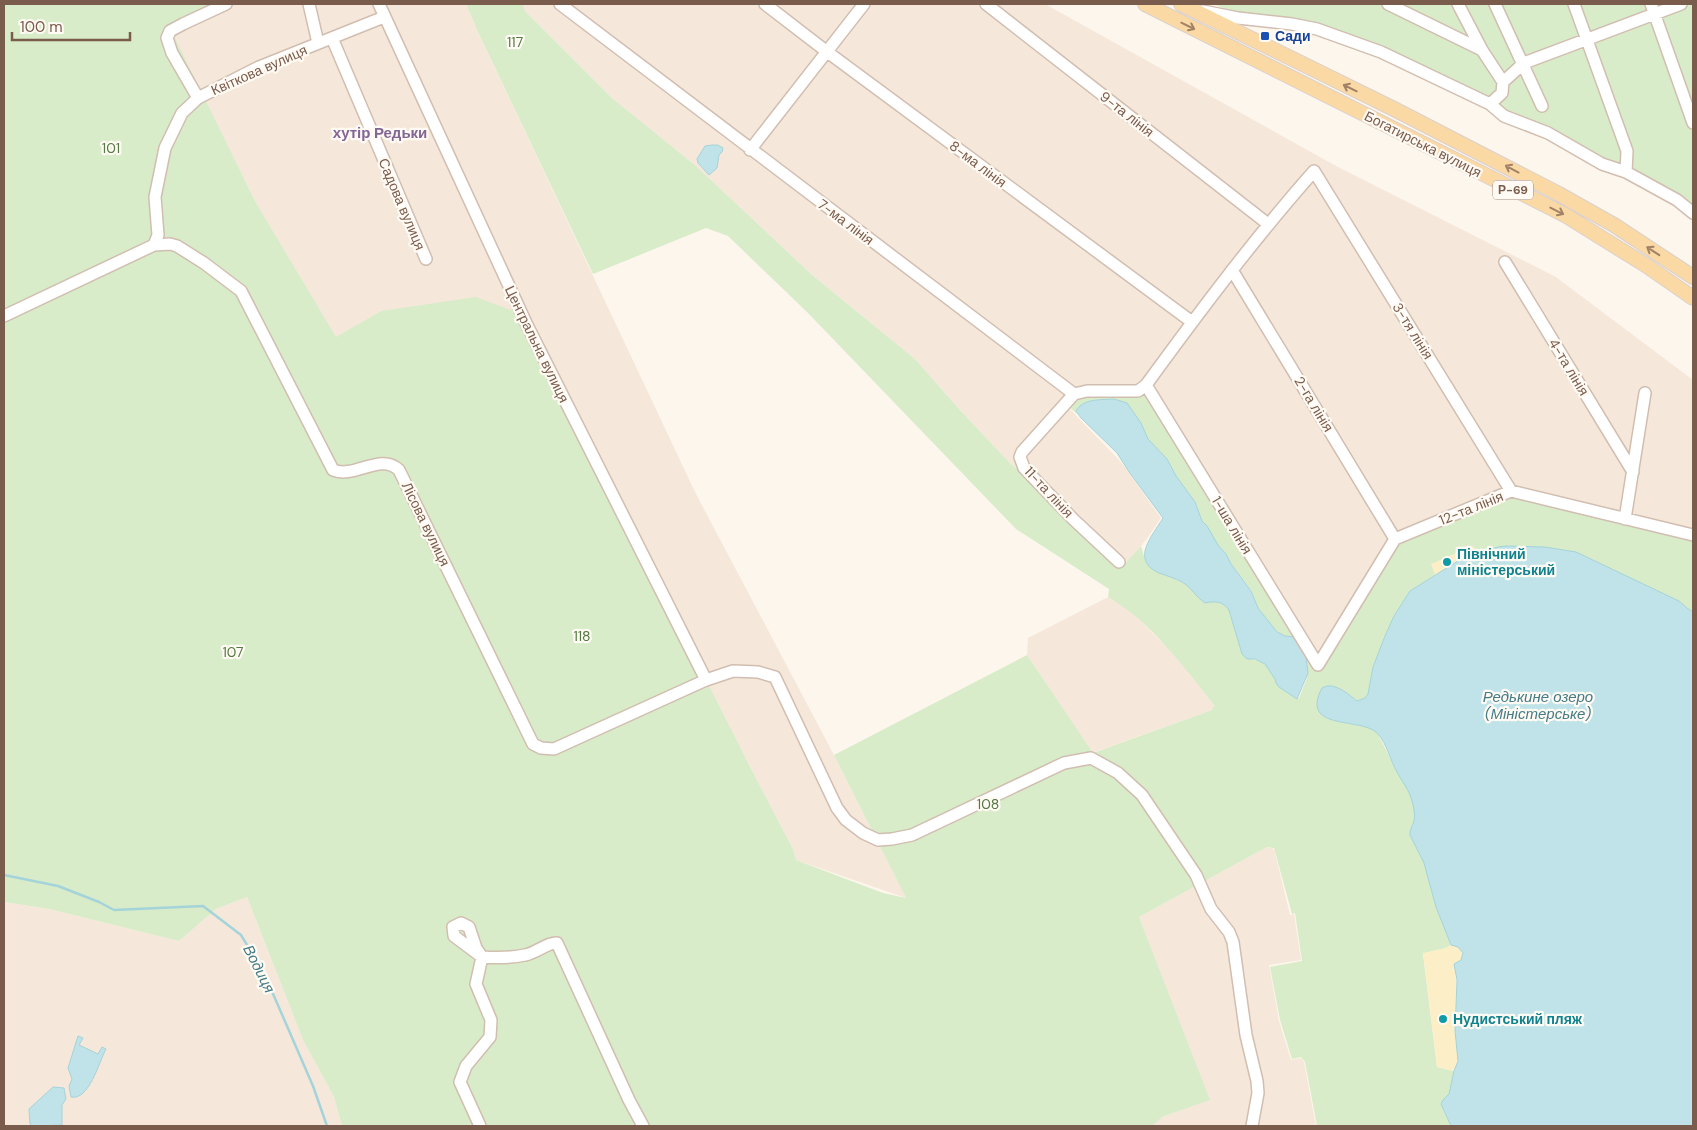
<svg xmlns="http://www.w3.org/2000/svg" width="1697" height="1130" viewBox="0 0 1697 1130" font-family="'DM Sans',sans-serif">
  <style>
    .residential { fill: #f5e8da }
    .green { fill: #d8ecc9 }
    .sand { fill: #fcefc7 }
    .water { fill: #bfe3e8; stroke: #a5d3da }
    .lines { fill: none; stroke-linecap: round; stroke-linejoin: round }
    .stream { stroke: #a5d3da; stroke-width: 2.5 }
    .minor-casing { stroke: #d1beb0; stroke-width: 14 }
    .major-casing { stroke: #dad1cd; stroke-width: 16 }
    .minor { stroke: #fff; stroke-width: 11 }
    .major { stroke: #fbd9a5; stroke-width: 14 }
    .oneway { stroke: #a18267 }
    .transit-dot { fill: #1a4fb4; stroke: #fffaf3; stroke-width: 2 }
    .culture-dot { fill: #0f9aa8; stroke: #fffaf3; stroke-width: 2 }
    .labels { text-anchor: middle; stroke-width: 4.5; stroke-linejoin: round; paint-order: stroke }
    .shield { fill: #fffaf3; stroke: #a28b7f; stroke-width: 1 }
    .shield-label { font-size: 12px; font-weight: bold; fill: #7a5c4d }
    .transit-label { font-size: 14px; font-weight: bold; fill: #164399; stroke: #fffaf3; text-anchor: start }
    .park-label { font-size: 14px; fill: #537a41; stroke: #fffaf3 }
    .street-label { font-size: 14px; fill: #7a5c4d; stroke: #fffaf3 }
    .culture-label { font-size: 14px; font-weight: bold; fill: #0d838f; stroke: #fffaf3; text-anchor: start }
    .neighbourhood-label { font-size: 15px; font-weight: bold; fill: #846695; stroke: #fffaf3 }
    .water-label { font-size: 15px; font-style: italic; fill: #437c86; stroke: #fffaf3 }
  </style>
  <rect width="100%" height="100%" fill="#fdf6ec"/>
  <path class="residential" d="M235,4h231l12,28 218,462 138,261 72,143 -110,-38 -3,-11 -47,-90 -365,-448 -45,27 -81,-137 -83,-167z
    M523,4h522l291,162 220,111 137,103v152l-302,7 -74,119 -166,-277 -15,8 -73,13 58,60 40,56 -15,22 -23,27 -114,-105 -50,-53 -44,-50 -104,-85 -115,-108 -84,-68 -87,-87z
    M1108,597l19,11 47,46 40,51 -2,5 -120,43 -65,-98 1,-17z
    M1267,847l7,2 16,66 4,-1 7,46 -32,5 10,56 12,39 10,-2 3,4 12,64h-163l9,-9 47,-17 -70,-183z
    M247,897l56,143 31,57 8,29h-338v-224l45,7 130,32 37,-32z"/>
  <path class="green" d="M4,4h231l-62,30 82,167 81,136 45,-26 95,-14 45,17 225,445 47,90 3,11 87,33 23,5 -72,-143 193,-100 66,98 119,-43 2,-5c-31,-39 -62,-82 -106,-108l1,-8 -93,-60 -209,-217 -79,-76 -22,-8 -113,46 -115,-242 -12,-28h57l2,7 87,87 84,68 115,108 104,85 44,50 50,53 113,105 19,-21 5,17 11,9 24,9 10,7 14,15c10,-2 18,-2 24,7l13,44c11,9 18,2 29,17 3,5 4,7 5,12l21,16 2,-1 8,-20 -1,-22 13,11 21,-25 43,-71 14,-28 115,-48 149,35c11,7 19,10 32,11v71l-6,-4 -8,-7 -134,-54h-47l-63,28 -25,16 -16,25 -9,20 -12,31 -5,27 -3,4 -8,3 -18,-13 -17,27 19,7 25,5 11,5 20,40 12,17 6,21v12l-5,13 14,28 12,44 15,38 -5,3 -23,6 14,113 17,4 -5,23 -6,6v10l8,16h-134l-12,-64 -4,-5 -9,2 -12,-39 -10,-53 32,-6 -7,-48 -3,1 -18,-66 -7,-1 -128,70 71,183 -48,17 -9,9h-811l-8,-29 -31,-57 -56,-143 -31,12 -37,32 -130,-32 -45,-7z
    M1213,4h480v200l-319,-160 -135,-30z
    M1097,393l48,1 151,243 -11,-1 -8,-4 -19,-24 -7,-18 -20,-26 -5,-10 -8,-9 -11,-18 -5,-6 -7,-19 -19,-26 -9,-17 -19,-20 -17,-30 -17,-10 -21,1 -17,11 1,3 -9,-8 7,-7z"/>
  <path class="sand" d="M1473,546l3,8 -15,5 -26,16 -4,-11z
    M1451,945l7,2 5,7 -2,6 -7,4c5,26 0,43 1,68 0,16 6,23 -1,39l-17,-4 -14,-114 23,-5z"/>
  <path class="water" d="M712,145h6l5,3 -1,4 -3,3 -2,13 -8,7 -11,-12 -1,-4 8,-13z
    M1114,399l13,4 14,20 7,16 19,20 9,17 19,26 7,19 5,5 11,19 8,9 5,10 20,27 7,17 19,24 8,4 11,1 10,19 2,17 -11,26 -18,-12 -3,-4 -1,-4 -10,-15 -10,-5h-8l-5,-5 -13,-44c-6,-9 -14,-9 -24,-7 -9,-6 -14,-16 -23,-21 -7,-4 -15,-6 -23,-9 -29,-13 -7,-37 4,-55l-34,-46 -12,-19 -36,-35 -5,-7c7,-13 26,-11 38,-12z
    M1506,546l39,1 31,5 103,49 8,7 6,4v514h-242l-10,-22 2,-4 6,-6 5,-23 4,-10 -3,-30 2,-51 -3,-16 7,-4 2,-7 -5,-6 -7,-2 -15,-38 -12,-44 -14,-28c-1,-8 7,-12 4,-25 -3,-19 -9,-23 -17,-38 -7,-12 -10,-28 -19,-38 -16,-18 -79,-2 -56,-46 12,-7 26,6 35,13l8,-3 3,-4 5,-27 12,-31 9,-20 16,-25 51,-32 37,-12z
    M78,1036l5,2 -4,7 19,9 4,-7 4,2c-7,13 -17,52 -35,48l-2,-11 3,-7 -4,-11z
    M53,1087l11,1 2,11 -4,6v20l-30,1 -2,-2 -1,-15z"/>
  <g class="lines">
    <path class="stream" d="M4,875l54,11 41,16 15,8 89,-4 38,29 23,38 49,113 14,40"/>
    <defs>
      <path id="minor" d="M309,4l9,39
        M379,4l148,321 179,355
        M560,4l514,390 13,-3h51l8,-6c54,-74 108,-146 168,-214l197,320
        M765,4l61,47 366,271
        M986,4l282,220
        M1388,4l94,46
        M1458,4l24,46 21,32
        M1495,4l47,102
        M1574,4l53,147 -1,21
        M1651,4l42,119
        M1203,11l35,7 54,6 25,5 64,23 109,52 14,12 44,17 54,31 24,8 51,28 16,13
        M332,38l94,221
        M198,98l-26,-45 -5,-15 3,-7 13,-7 43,-20
        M1490,104l12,-11 1,-11 21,-19 157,-59
        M750,150l114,-146
        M154,245l4,-10 -3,-38 10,-49 17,-35 16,-15 61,-31 125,-50
        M1505,262l128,210
        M1232,270l163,269
        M4,316l150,-71 16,-1 7,2 27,17 37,28 92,179c21,9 48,-18 66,0l134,274 8,4 13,1 152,-69 27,-9 25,1 17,5 62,131 9,12 17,13 15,7 14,-1 20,-4 152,-72 27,-5 27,15 24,22 54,80 15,34 18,23 4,10 13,93 11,46 1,12 -6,33
        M1146,385l172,280 77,-126 116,-48 182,44
        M1074,394l-52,58 -2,5 4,11 49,51 46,43
        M1625,519l20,-126
        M480,1126l-20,-44 6,-16 24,-29 1,-17 -15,-36 6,-27 -28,-21 -1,-9 8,-4 8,4 7,21 6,9c14,1 29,1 43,-2 11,-2 23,-13 32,-12l72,157 14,26"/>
      <path id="major" d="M1145,4l420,211 82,51 46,32
        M1181,4l213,105 165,85 55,31 79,52"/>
    </defs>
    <use href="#minor" class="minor-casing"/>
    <use href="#major" class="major-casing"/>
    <use href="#minor" class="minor"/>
    <use href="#major" class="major"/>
  </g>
  <defs><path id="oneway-shaft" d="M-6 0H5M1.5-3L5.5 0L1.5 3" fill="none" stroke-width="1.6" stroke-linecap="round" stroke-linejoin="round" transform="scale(1.25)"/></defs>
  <g class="oneway">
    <use href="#oneway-shaft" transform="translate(1188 26) rotate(26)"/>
    <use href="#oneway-shaft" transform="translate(1350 88) rotate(-154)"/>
    <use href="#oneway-shaft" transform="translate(1512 169) rotate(-152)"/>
    <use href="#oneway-shaft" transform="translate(1557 211) rotate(27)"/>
    <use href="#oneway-shaft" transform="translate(1653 251) rotate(-147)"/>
  </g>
  <rect class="transit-dot" x="1260" y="31" width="10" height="10" rx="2.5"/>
  <g class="culture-dot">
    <circle cx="1447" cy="562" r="5"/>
    <circle cx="1443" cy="1019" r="5"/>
  </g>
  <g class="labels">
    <rect class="shield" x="1493" y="180.5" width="40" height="19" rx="4"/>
    <g class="shield-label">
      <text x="1513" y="194">Р-69</text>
    </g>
    <g class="transit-label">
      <text x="1275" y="41">Сади</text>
    </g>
    <g class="park-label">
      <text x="515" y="47">117</text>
      <text x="111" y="153">101</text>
      <text x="582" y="641">118</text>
      <text x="233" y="657">107</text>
      <text x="988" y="809">108</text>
    </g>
    <g class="street-label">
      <text transform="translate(259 70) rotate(-24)" y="5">Квіткова вулиця</text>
      <text transform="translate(1127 114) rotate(38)" y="5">9-та лінія</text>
      <text transform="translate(1423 144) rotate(27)" y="5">Богатирська вулиця</text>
      <text transform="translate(978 164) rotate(37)" y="5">8-ма лінія</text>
      <text transform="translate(402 204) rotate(67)" y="5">Садова вулиця</text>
      <text transform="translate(846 222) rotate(37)" y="5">7-ма лінія</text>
      <text transform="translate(1413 331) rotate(58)" y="5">3-тя лінія</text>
      <text transform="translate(537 344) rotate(64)" y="5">Центральна вулиця</text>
      <text transform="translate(1569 367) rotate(59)" y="5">4-та лінія</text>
      <text transform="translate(1314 404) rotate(59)" y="5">2-га лінія</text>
      <text transform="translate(1049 492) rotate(47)" y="5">11-та лінія</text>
      <text transform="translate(1471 508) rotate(-22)" y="5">12-та лінія</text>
      <text transform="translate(426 524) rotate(64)" y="5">Лісова вулиця</text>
      <text transform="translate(1232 525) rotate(59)" y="5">1-ша лінія</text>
    </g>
    <g class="culture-label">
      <text x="1457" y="559">Північний<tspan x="1457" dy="16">міністерський</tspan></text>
      <text x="1453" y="1024">Нудистський пляж</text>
    </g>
    <g class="neighbourhood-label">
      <text x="380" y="138">хутір Редьки</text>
    </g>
    <g class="water-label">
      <text x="1538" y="702">Редькине озеро<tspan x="1538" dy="17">(Міністерське)</tspan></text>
      <text transform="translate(259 969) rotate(63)" y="5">Водиця</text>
    </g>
  </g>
  <rect width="1697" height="1130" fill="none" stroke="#7a5c4d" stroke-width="10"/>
  <path d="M12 32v8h118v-8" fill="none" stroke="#7a5c4d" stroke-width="2.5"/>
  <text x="20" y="32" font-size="15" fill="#7a5c4d" stroke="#fffaf3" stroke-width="4" paint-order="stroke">100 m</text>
</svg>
